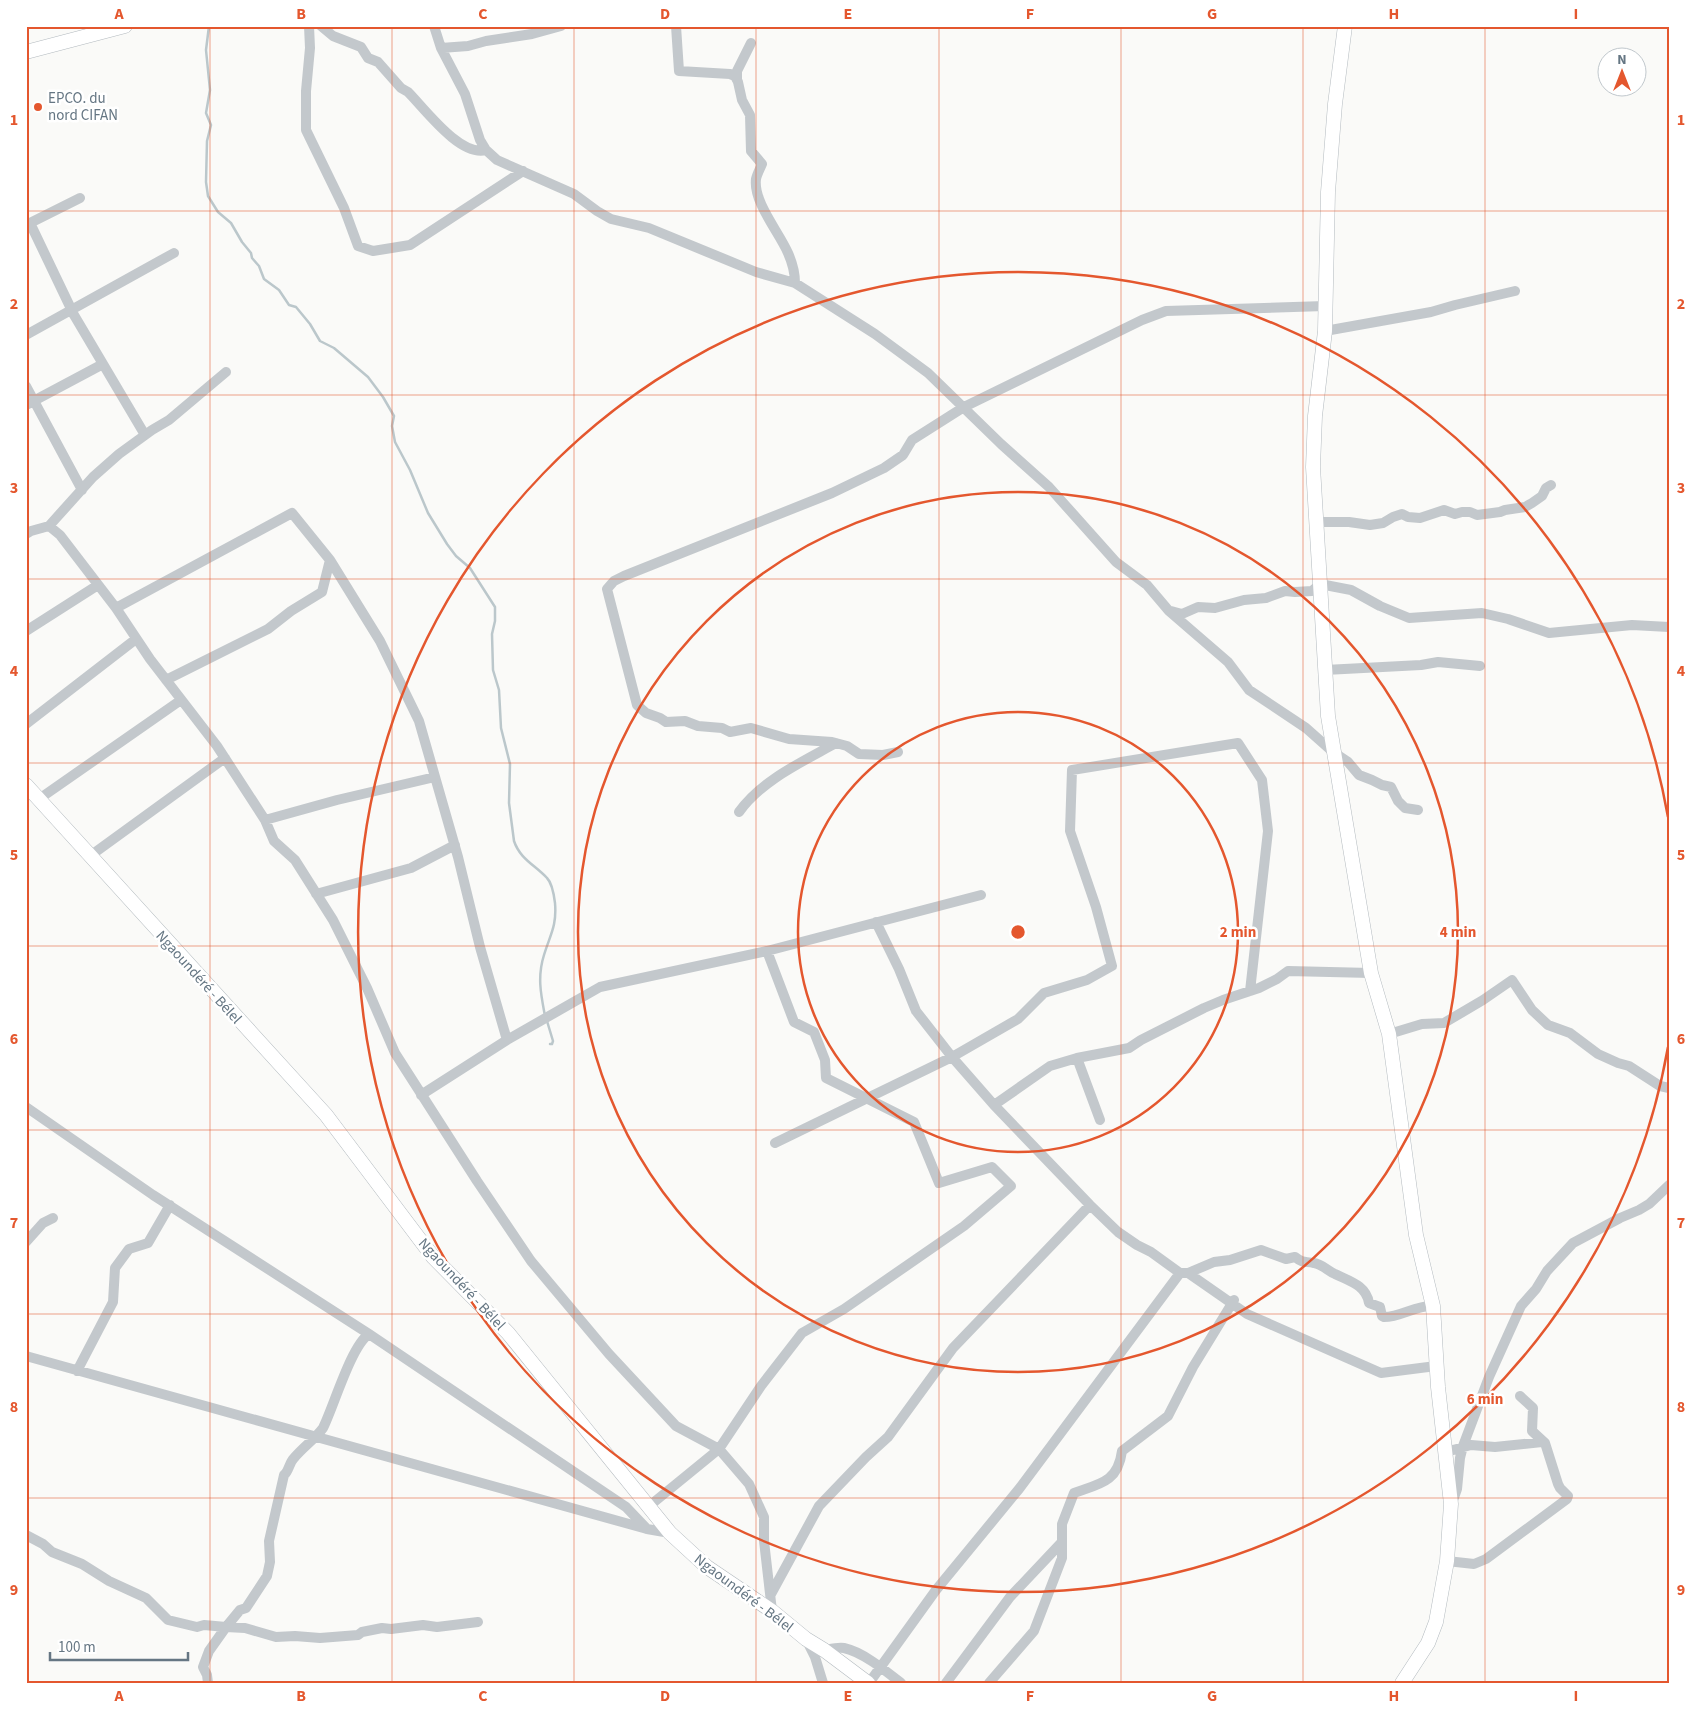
<svg xmlns="http://www.w3.org/2000/svg" width="1695" height="1709" viewBox="0 0 1695 1709" font-family="'Source Sans 3',sans-serif">
  <style>
    .lines { fill: none; stroke-linecap: round; stroke-linejoin: round }
    .stream { stroke: #bbc7cb; stroke-width: 2.5 }
    .secondary-casing { stroke: #b3babf; stroke-width: 15 }
    .street { stroke: #c3c8cc; stroke-width: 10 }
    .secondary { stroke: #fff; stroke-width: 14 }
    .grid { fill: none; stroke: #e4572e; stroke-width: 1; stroke-opacity: 0.55 }
    .ring { fill: none; stroke: #e4572e; stroke-width: 2.5 }
    .poi-dot { fill: #e4572e; stroke: #fff; stroke-width: 2 }
    .labels { text-anchor: middle; stroke-width: 5; stroke-linejoin: round; paint-order: stroke }
    .poi-label { font-size: 15px; fill: #657683; stroke: #fff; text-anchor: start }
    .street-label { font-size: 15px; fill: #657683; stroke: #fff }
    .centre { fill: #e4572e; stroke: #fff; stroke-width: 2.5 }
    .ring-label { font-size: 15px; text-anchor: middle; font-weight: bold; fill: #e4572e; stroke: #fff; stroke-width: 5; stroke-linejoin: round; paint-order: stroke }
    .neatline { fill: none; stroke: #e4572e; stroke-width: 2 }
    .grid-label { font-size: 16px; text-anchor: middle; font-weight: bold; fill: #e4572e }
  </style>
  <rect width="100%" height="100%" fill="#fafaf8"/>
  <g class="lines">
    <path class="stream" d="M209,26l-3,24 4,40 -4,23 5,12 -4,16 -1,41 2,14 10,16 13,11 11,19 9,11 1,5 7,8 5,13 15,11 10,15 7,2 14,17 10,17 14,7 34,29 15,20 11,19 -2,10 3,16 15,28 18,43 19,31 9,12 14,12 25,39v14l-3,13 1,36 6,20 2,38 9,36 -1,39 5,38c6,18 21,24 33,37 5,5 7,17 8,25 2,23 -5,32 -11,52 -7,22 -3,40 1,61
      M547,1021l6,20 -1,3h-2"/>
    <defs>
      <path id="secondary" d="M1345,26l-10,78 -7,88 -3,139 -10,85 -2,51 15,249 43,257 18,61 27,201 17,71 5,81 13,117 -4,57 -11,61 -8,21 -26,40
        M26,52l99,-26
        M26,785l300,330 107,142 75,76 162,200 37,34 65,44 34,28 18,11 44,33"/>
    </defs>
    <use href="#secondary" class="secondary-casing"/>
    <path class="street" d="M309,26l1,22 -4,43v39l38,78 14,38 15,5 37,-6 113,-74
      M321,26l12,10 28,11 7,11 10,4 23,26 7,4c17,17 52,65 78,58
      M434,26l7,22 24,46 15,46 6,10 11,10 77,34 23,17 14,8 38,9 107,44 39,11 80,51 53,39 73,71 48,43 67,75 31,23 22,26 59,51 21,28 57,38 27,24 15,10 11,13 13,5 10,5 9,2 7,14 7,7 13,2
      M676,26l3,45 51,3 5,2 3,6 4,18 8,15 1,36 11,13c-2,5 -5,10 -6,15 -3,23 23,53 32,74 4,9 7,20 7,30
      M441,48l27,-2 18,-5 46,-7 29,-8
      M737,80v-9l14,-28
      M30,223l44,92 71,120
      M26,225l54,-27
      M1325,331l106,-19 24,-7 60,-14
      M26,335l148,-82
      M26,386l56,104
      M26,405l77,-41
      M1317,522h32l21,3 13,-2 10,-6 9,-3 6,3 12,1 24,-8 11,4 7,-2h8l7,3 23,-3 5,-2 20,-3 7,-4 10,-7 4,-8 5,-3
      M49,526l11,9 56,73 34,51 67,87 48,74 9,21 21,19 38,60 34,68 28,65 82,128 54,80 78,93 67,72 43,23 30,35 15,33v24l8,70
      M26,534l5,-3 18,-5 44,-49 26,-23 33,-24 17,-10 57,-48
      M116,608l176,-95 38,47 50,81 39,80 39,136 22,90 27,93
      M1171,611l11,3 16,-7 17,1 29,-8 22,-2 19,-7 10,1 17,-1 8,-7 31,6 29,16 29,12 73,-5 26,6 41,14 83,-8 37,2
      M26,631l72,-46
      M1325,670l96,-5 17,-3 42,4
      M166,680l102,-51 23,-18 31,-19 8,-32
      M26,724l110,-85
      M898,752l-15,3 -24,-1 -12,-8 -15,-4 -43,-3 -38,-11 -21,4 -8,-4 -24,-2 -13,-5 -19,1 -6,-4 -14,-5 -9,-8 -30,-116 7,-8 10,-5 208,-83 52,-25 19,-13 9,-15 52,-33 178,-87 24,-9 159,-5
      M39,799l142,-99
      M739,812c23,-32 63,-50 97,-69
      M265,820l72,-20 98,-23
      M90,856l135,-98
      M316,894l95,-26 44,-23
      M876,922l23,47 17,42 36,46 42,48 96,100 28,27 19,13 14,7 29,21h8l26,-11 16,-2 31,-10 25,9 9,-2c9,7 10,4 19,6 8,1 14,8 21,11 14,7 31,11 34,29l11,4 2,9 2,1c17,0 32,-12 49,-11
      M1389,1034l33,-10 22,-1 39,-23 29,-20 20,30 16,15 22,8 28,21 20,9 11,3 31,20 9,2
      M421,1095l86,-55 93,-53 167,-36
      M994,1105l56,-39 27,-8
      M26,1107l127,88 216,139 257,173 21,22
      M1100,1120l-23,-62 52,-10 12,-8 63,-32 19,-8 36,-12 18,-9 11,-8 83,2
      M775,1143l177,-86 66,-38 26,-26 43,-13 25,-14 -16,-59 -26,-76 2,-61 166,-27 24,37 6,51 -18,160
      M26,1242l17,-19 10,-5
      M1188,1273l59,41 134,59 55,-7
      M26,1356l621,173 23,4
      M77,1371l36,-69 2,-34 14,-19 19,-6 22,-38
      M1445,1449l8,1 18,-5 24,2 47,-5
      M1452,1503l5,-14 3,-31 3,-12 26,-69 32,-71 15,-17 11,-18 26,-28 47,-25 19,-8 10,-6 20,-19
      M648,1507l71,-58 42,-63 41,-53 42,-24 120,-83 47,-40 -19,-19 -53,16 -25,-61 -88,-44 -1,-18 -11,-28 -20,-10 -27,-71 214,-56
      M26,1535l17,9 9,8 30,12 27,17 37,17 22,22 29,7 7,-2 22,2 14,-17 6,-2 21,-32 3,-14 -1,-21 15,-66c5,-4 5,-12 10,-17 9,-11 21,-19 29,-30 11,-22 28,-82 46,-94
      M1447,1561l27,3 12,-5 81,-60 1,-3 -8,-8 -2,-4 -13,-41 -13,-12 1,-23 -13,-12
      M771,1594l48,-88 47,-49 22,-20 65,-89 137,-143
      M806,1639l9,18 8,26
      M824,1650c6,-1 14,-3 20,-2 19,4 42,23 57,35
      M208,1683l-1,-8 -4,-8 6,-16 17,-24 19,1 31,9 19,-1 25,2 38,-3 4,-3 20,-4 9,1 32,-4 14,2 41,-5
      M869,1683l67,-93 83,-101 161,-216
      M946,1683l64,-86 52,-55
      M989,1683l45,-52 28,-73v-34l12,-31c26,-9 44,-11 48,-42l46,-35 25,-49 41,-67"/>
    <use href="#secondary" class="secondary"/>
  </g>
  <path class="grid" d="M210,26v1657M392,26v1657M574,26v1657M756,26v1657M939,26v1657M1121,26v1657M1303,26v1657M1485,26v1657M26,211h1643M26,395h1643M26,579h1643M26,763h1643M26,946h1643M26,1130h1643M26,1314h1643M26,1498h1643"/>
  <g class="ring">
    <circle cx="1018" cy="932" r="220"/>
    <circle cx="1018" cy="932" r="440"/>
    <path d="M1668 1047A660 660 0 1 1 1668 817"/>
  </g>
  <circle class="poi-dot" cx="38" cy="107" r="5"/>
  <g class="labels">
    <g class="poi-label">
      <text x="48" y="103">EPCO. du<tspan x="48" dy="17">nord CIFAN</tspan></text>
    </g>
    <g class="street-label">
      <text transform="translate(199 977) rotate(48)" y="5">Ngaoundéré - Bélel</text>
      <text transform="translate(462 1284) rotate(47)" y="5">Ngaoundéré - Bélel</text>
      <text transform="translate(744 1593) rotate(37)" y="5">Ngaoundéré - Bélel</text>
    </g>
  </g>
  <circle cx="1018" cy="932" r="8" class="centre"/>
  <g class="ring-label">
    <text x="1238" y="937">2 min</text>
    <text x="1458" y="937">4 min</text>
    <text x="1485" y="1404">6 min</text>
  </g>
  <rect width="1695" height="1709" fill="none" stroke="#ffffff" stroke-width="55"/>
  <g transform="translate(1622 72)"><circle r="24" fill="#ffffff" stroke="#c1c8cd"/>
  <path d="M0-4L9 19L0 12L-9 19Z" fill="#e4572e"/>
  <text y="-8" font-size="14" font-weight="bold" text-anchor="middle" fill="#657683">N</text>
  </g>
  <path d="M50 1652v8h138v-8" fill="none" stroke="#657683" stroke-width="2.5"/>
  <text x="58" y="1652" font-size="15" fill="#657683" stroke="#ffffff" stroke-width="4" paint-order="stroke">100 m</text>
  <rect x="28" y="28" width="1640" height="1654" class="neatline"/>
  <g class="grid-label">
    <text x="119" y="19">A</text>
    <text x="301" y="19">B</text>
    <text x="483" y="19">C</text>
    <text x="665" y="19">D</text>
    <text x="848" y="19">E</text>
    <text x="1030" y="19">F</text>
    <text x="1212" y="19">G</text>
    <text x="1394" y="19">H</text>
    <text x="1576" y="19">I</text>
    <text x="14" y="125">1</text>
    <text x="1681" y="125">1</text>
    <text x="14" y="309">2</text>
    <text x="1681" y="309">2</text>
    <text x="14" y="493">3</text>
    <text x="1681" y="493">3</text>
    <text x="14" y="676">4</text>
    <text x="1681" y="676">4</text>
    <text x="14" y="860">5</text>
    <text x="1681" y="860">5</text>
    <text x="14" y="1044">6</text>
    <text x="1681" y="1044">6</text>
    <text x="14" y="1228">7</text>
    <text x="1681" y="1228">7</text>
    <text x="14" y="1412">8</text>
    <text x="1681" y="1412">8</text>
    <text x="14" y="1595">9</text>
    <text x="1681" y="1595">9</text>
    <text x="119" y="1701">A</text>
    <text x="301" y="1701">B</text>
    <text x="483" y="1701">C</text>
    <text x="665" y="1701">D</text>
    <text x="848" y="1701">E</text>
    <text x="1030" y="1701">F</text>
    <text x="1212" y="1701">G</text>
    <text x="1394" y="1701">H</text>
    <text x="1576" y="1701">I</text>
  </g>
</svg>
